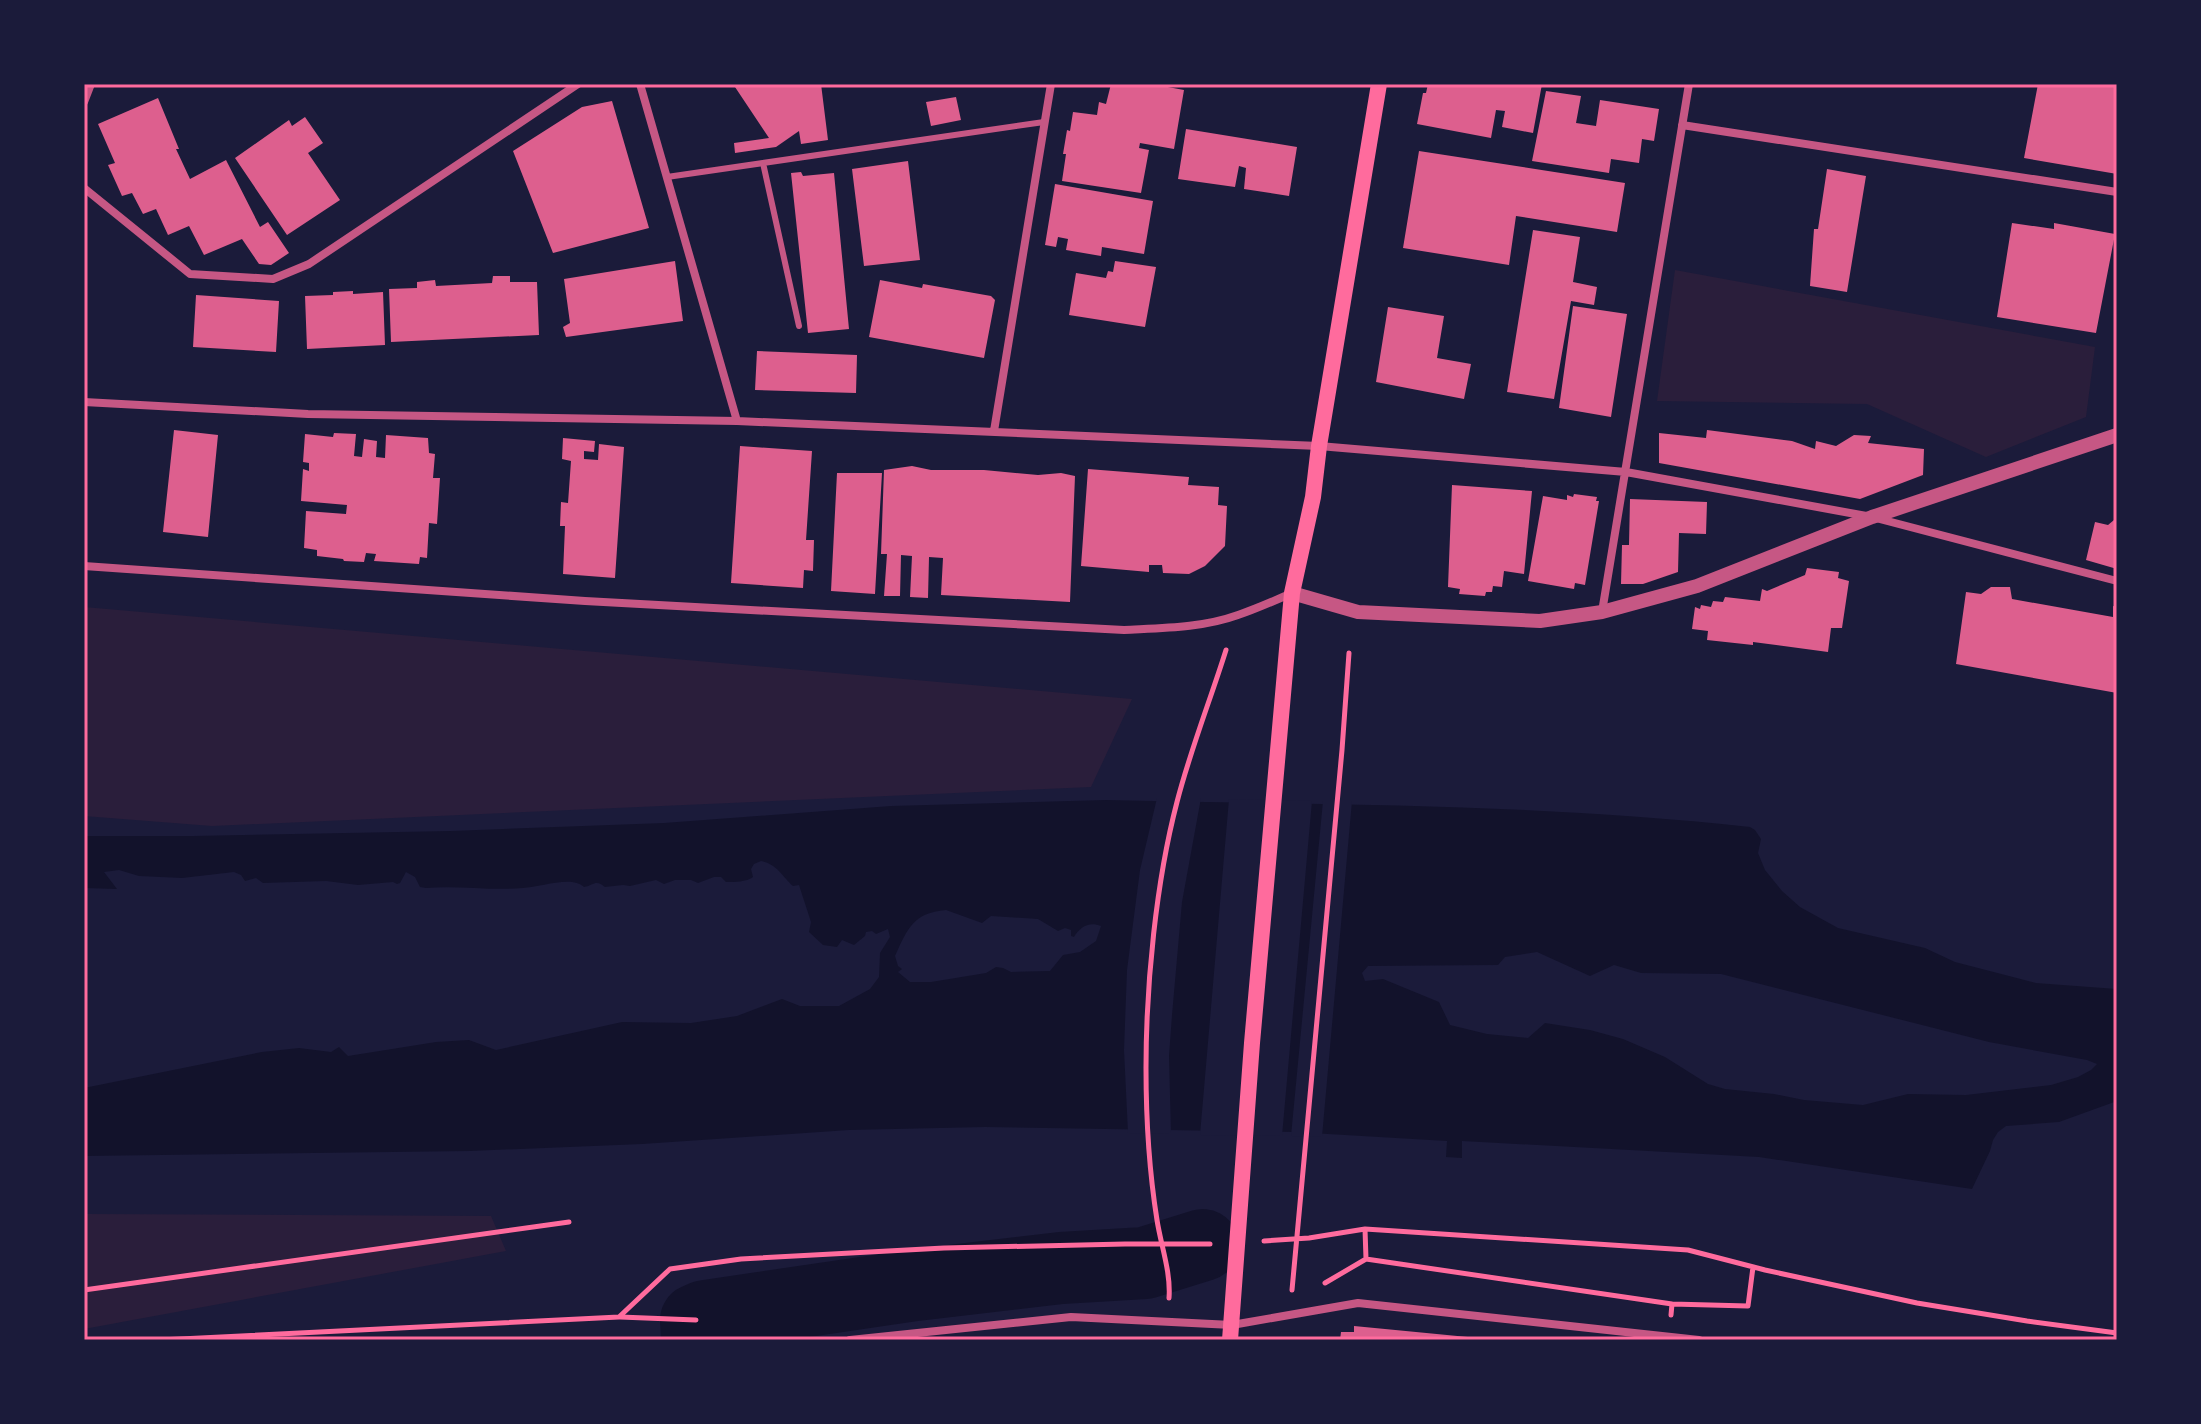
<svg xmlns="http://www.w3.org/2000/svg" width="2201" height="1424" viewBox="0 0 2201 1424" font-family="Quicksand,sans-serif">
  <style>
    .green { fill: #2a1e3b }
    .water { fill: #12122b; fill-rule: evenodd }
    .pier { fill: #1b1b3a }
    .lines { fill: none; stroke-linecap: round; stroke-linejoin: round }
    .river { stroke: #12122b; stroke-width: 72 }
    .building { fill: #dd5f8e }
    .path { stroke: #ff6b9d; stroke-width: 5 }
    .service { stroke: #c65784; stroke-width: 6 }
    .minor { stroke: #c65784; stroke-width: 8 }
    .tertiary { stroke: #c65784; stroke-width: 14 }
    .secondary { stroke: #ff6b9d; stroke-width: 16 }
    .neatline { fill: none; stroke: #ff6b9d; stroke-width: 3 }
  </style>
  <rect width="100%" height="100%" fill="#1b1b3a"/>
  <path class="green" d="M1675,270l420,77 -9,70 -100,40 -119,-53 -210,-3z
    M84,607l1048,92 -41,88 -879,39 -128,-10z
    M84,1214l407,2 15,35 -422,78z"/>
  <path class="water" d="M1106,800c215,5 430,3 644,27l5,3 6,9 -3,14 7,17 17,21 18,16 38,21 87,20 30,14 81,21 81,6v112l-58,21 -53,4 -8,6 -5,8 -3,11 -18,38 -213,-32 -297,-16v17l-16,-1 1,-16 -153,-9 -309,-5 -136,3 -207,14 -172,7 -386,5v-68l178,-36 37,-4 32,4 8,-5 9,9 88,-14 33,-2 27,10 126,-28 69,1 46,-7 45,-17 18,7h39l31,-17 9,-12 1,-24 10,-16 -2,-8 -12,5 -4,-3 -6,1 -1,4 -11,9 -12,-5 -5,7 -14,-2 -14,-13 2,-10 -12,-37 -6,1c-11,-10 -16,-22 -32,-25l-7,3 -3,5 2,8c-7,5 -18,5 -27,5l-5,-5h-7l-16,6 -7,-3h-16l-11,4 -8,-4 -26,6 -7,-1 -18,2c-9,-8 -11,-2 -21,0 -12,-12 -43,0 -61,1 -32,3 -65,-3 -97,0l-6,-1 -5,-10 -9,-5 -6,11 -3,1 -4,-2 -35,3 -32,-4 -63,2 -7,-5 -11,3 -4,-6 -7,-3 -52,6 -43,-2 -20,-6 -15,2 13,17 -33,-1v-52h109l258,-5 213,-8 227,-17zM946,910l36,13 9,-7 47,3 20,12 7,-3 6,2v6l3,1c6,-10 15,-16 27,-11l-5,15 -16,11 -17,3 -13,16 -39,1 -8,-4 -7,-1 -10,6 -55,9h-21l-12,-10 4,-3 -4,-3 -3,-10c13,-28 18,-43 51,-46zM1537,952l53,24 24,-11 27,8 80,1 268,68 98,18 10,4 -6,6 -13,7 -27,8 -85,10 -58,-1 -45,11 -59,-5 -30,-6 -49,-5 -17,-5 -43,-27 -42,-18 -33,-9 -45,-7 -17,15 -41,-4 -37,-9 -11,-23 -56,-23 -18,2 -3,-8 6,-7 130,-1 7,-8z"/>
  <path class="pier" d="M1157,798h44l-19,104 -10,113 -3,41 2,78 -43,-1 -4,-83 3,-80 13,-100z
    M1229,799l83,2 -30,335 -82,-1z
    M1323,801h29l-30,336 -31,-1z"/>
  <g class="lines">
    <path class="river" d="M697,1340l-1,-20 9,-4 211,-31 145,-17 84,-5 58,-18"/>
  </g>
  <path class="building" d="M733,84h88l7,56 -27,4 -2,-13 -23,16 -41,6 -1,-10 35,-5z
    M1111,84h47l-1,1 27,5 -10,59 -34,-6 -1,5 10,2 -8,43 -79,-12 4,-27h-3l4,-24 3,1 3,-19 24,3 2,-13 7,2z
    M1428,84h114l-9,49 -31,-6 3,-16 -9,-1 -5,28 -74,-14 6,-31h3z
    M2038,84h79v90l-93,-16z
    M1546,91l35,5 -5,27 20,3 4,-26 59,9 -5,32 -12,-2 -3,24 -28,-4 -2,14 -77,-12z
    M956,97l5,23 -30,6 -5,-24z
    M158,98l21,51h-3l14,30 36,-19 34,67 8,-5 21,31 -18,12 -12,-1 -17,-25 -38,16 -15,-29 -21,9 -12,-26 -13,5 -11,-21 -10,3 -14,-31 7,-2 -17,-39z
    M612,101l37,127 -96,25 -40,-102 69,-44z
    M305,117l18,26 -15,10 32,47 -53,35 -52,-77 54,-38 3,6z
    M1186,129l111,18 -8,49 -45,-7 2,-21 -7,-2 -4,21 -57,-8z
    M1419,151l206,32 -8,49 -101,-16 -7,49 -106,-17z
    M908,161l12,99 -56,6 -12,-97z
    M1827,169l39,7 -19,116 -37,-6 4,-57h4z
    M801,172l2,4 31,-3 15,156 -41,4 -17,-160z
    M1055,184l98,17 -9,53 -42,-7 -1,9 -35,-6 2,-11 -10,-2 -2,10 -11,-2z
    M2012,223l42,6v-6l61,11 -19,99 -99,-16z
    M1533,230l47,7 -7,45 24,5 -3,18 -23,-4 -17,98 -47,-7z
    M675,261l8,60 -117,16 -3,-10 7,-4 -6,-44z
    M1115,261l41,6 -11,60 -76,-12 7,-42 30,5 2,-7 5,1z
    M493,276h17v6h27l2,53 -148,7 -2,-53 28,-1v-6l18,-2 1,6 56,-3z
    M880,280l42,8 1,-4 68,12 4,4 -11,58 -115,-21z
    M353,291v3l30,-2 2,53 -78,4 -2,-53 28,-1v-3z
    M196,295l83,6 -3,51 -83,-5z
    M1573,306l54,8 -16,103 -52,-9z
    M1388,307l56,9 -7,42 34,6 -7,35 -88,-17z
    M757,351l100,4 -1,38 -101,-3z
    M174,430l44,5 -10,102 -45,-5z
    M1707,430l85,11 23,8 1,-8 20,5 18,-11 17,1 -3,7 56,6 -1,26 -63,24 -201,-36v-30l47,5z
    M334,433l22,1 -2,22 8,1 2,-18 13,2 -1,16 9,1 1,-23 42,3 1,15 6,1 -2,24h7l-3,46 -8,-1 -2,35 -7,-1 -1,7 -45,-3 2,-7 -10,-1 -2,9 -20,-1 -1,-2 -26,-3v-6l-13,-2 2,-37 40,3 1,-9 -46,-4 2,-32 6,2v-8l-6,-1 2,-28 28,3z
    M563,438l32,3 -1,11 -10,-1v8l14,1 1,-16 25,3 -9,131 -52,-4 2,-48h-5l1,-24 7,1 3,-42 -9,-2z
    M740,446l72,5 -6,89h8l-1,31 -9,-1 -1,18 -72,-5z
    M912,466l19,4h53l54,5 23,-2 14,3 -5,126 -129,-7 2,-37 -14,-1 -1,41 -18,-1 2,-41 -11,-1 -1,41h-16l3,-42h-6l3,-84z
    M1088,469l101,8 -1,8 31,2 -1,18 9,1 -2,40 -20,20 -16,8 -26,-1 -1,-8h-13v7l-68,-6z
    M837,473h45l-7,121 -44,-3z
    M1452,485l80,6 -8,83 -20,-3 -2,16 -9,-1 -1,6h-6l-1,4 -26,-2 1,-5 -12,-2z
    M1574,494l23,3 -1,4h3l-14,84 -10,-2 -1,6 -46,-8 15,-85 24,4v-5l6,2z
    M1630,499l77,3 -1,32 -27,-1 -1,39 -35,12h-22l1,-39h7z
    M2114,520l3,1v48l-31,-9 9,-38 13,3z
    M1807,568l32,4 -1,6 11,3 -7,47h-11l-3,24 -75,-10v3l-46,-5 1,-9 -16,-2 3,-22 5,2 1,-4 10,2 2,-6 10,1 2,-5 35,4 2,-12 5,2 38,-16z
    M1991,587h19l2,12 101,18v-11l4,1v86l-161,-29 10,-72 15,2z
    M1354,1326l124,12v2h-138l1,-8h13z"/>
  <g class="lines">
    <path class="path" d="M1365,1229l1,30 306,45 -1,11
      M1264,1241l45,-3 56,-9 323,21 77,20 152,33 110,18 90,12
      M1325,1283l41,-24
      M84,1290l485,-68
      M1292,1290l50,-540 7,-97
      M1169,1298c2,-26 -8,-52 -12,-78 -8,-50 -11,-102 -11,-152 0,-83 10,-186 31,-266 13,-51 33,-101 49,-152
      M1672,1304l76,2 5,-39
      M620,1317l76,3
      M160,1340l459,-23 51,-48 71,-10 203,-11 181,-4h85"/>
    <path class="service" d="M763,163l36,163
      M667,177l377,-55"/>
    <path class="minor" d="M640,84l97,337
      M84,102l7,-18
      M1682,125l435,67
      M84,188l106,86 83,5 36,-15 269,-180
      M84,402l224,12 429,7 582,25 307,26 246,45 245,64
      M994,431l57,-347
      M84,566l501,35 539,29c38,-2 78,-2 114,-15 18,-6 36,-14 54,-22
      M1602,612l87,-528
      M850,1340l221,-23 161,8 126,-22 341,37"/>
    <path class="tertiary" d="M1292,593l66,19 182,9 62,-9 95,-26 175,-69 245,-82"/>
    <path class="secondary" d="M1230,1340l22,-297 40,-450 21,-96 6,-51 60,-362"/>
  </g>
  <rect width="2201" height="1424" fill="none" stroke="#1b1b3a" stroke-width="172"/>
  <rect x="86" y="86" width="2029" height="1252" class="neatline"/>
</svg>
